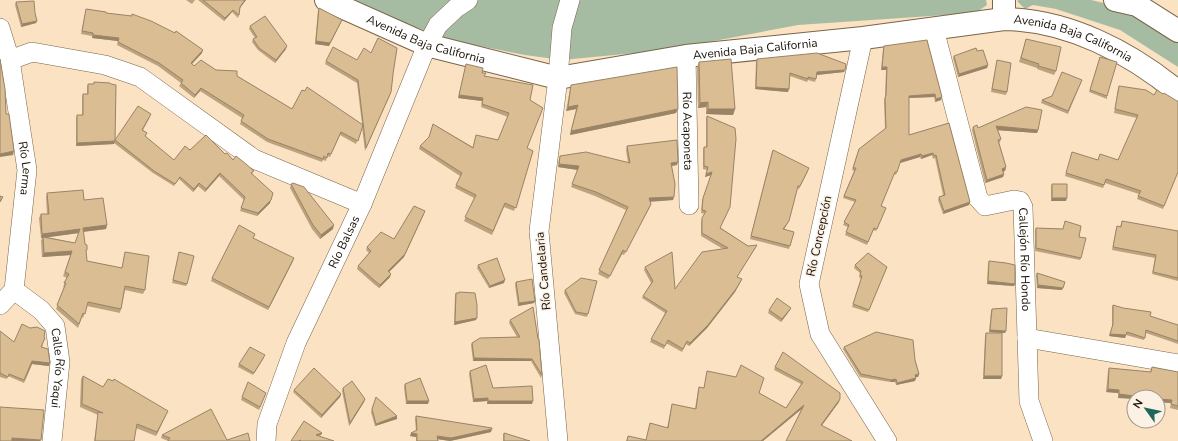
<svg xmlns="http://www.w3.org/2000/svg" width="1178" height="441" viewBox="0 0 1178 441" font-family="'Nunito Sans',sans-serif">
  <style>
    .green { fill: #a5bca3 }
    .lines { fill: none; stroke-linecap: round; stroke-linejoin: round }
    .minor-casing { stroke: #7a6549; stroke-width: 20 }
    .tertiary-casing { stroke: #7a6549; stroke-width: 24 }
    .minor { stroke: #fff; stroke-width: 19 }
    .tertiary { stroke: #fff; stroke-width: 22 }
    .wall { fill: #bca37e; fill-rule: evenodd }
    .shaded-wall { fill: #998467 }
    .building { fill: #dbbd93; stroke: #998467 }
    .labels { text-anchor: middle; stroke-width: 3; stroke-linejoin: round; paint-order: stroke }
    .street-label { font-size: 12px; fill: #191106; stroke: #fbf1e5 }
  </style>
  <rect width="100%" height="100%" fill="#fae2c2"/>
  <path class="green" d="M342,0h644l1,5 -12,8 -177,12 -131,25 -105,10 -37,-5 -71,-14z
    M1019,0h72l50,12 37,25v30l-58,-37 -64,-21 -23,-4 -8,4 -8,-8z"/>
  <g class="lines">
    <defs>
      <g id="minor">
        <path id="s1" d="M0,28l10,32 17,110 -13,120 -14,15"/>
        <path id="s2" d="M934,29l44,169 7,8 29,-6 6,1 3,6 6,194 14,40"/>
        <path d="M863,38l-54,246 11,50 67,107"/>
        <path id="s3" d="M686,56l3,149"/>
        <path d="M10,60l22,-8 73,13 35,12 114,82 108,45"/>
        <path id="s4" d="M14,290l27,20 14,16 5,36 -8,79"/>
        <path d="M1027,338l151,26"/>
        <path id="s5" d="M266,441l1,-17 29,-81 66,-139 65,-159 11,-20 18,-17 12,-8"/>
        <path d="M558,441l-19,-210 19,-153 4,-50 8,-28"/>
      </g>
      <g id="tertiary">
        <path id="s6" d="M326,0l101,45 131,33 128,-22 177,-18 141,-19c64,1 126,33 174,73"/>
        <path d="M1004,0v19"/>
        <path d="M1115,0l22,5 41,26"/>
      </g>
    </defs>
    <use href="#minor" class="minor-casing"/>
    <use href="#tertiary" class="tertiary-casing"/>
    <use href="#minor" class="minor"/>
    <use href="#tertiary" class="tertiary"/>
  </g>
  <path class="wall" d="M186,0h9l-3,4z
    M198,0h48l-6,8 -1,7 -1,3 -6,-6 -8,9z
    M16,2l19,11 2,8 -1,2 -15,4 -6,-22z
    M319,8l23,12 -13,26 -14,-2 3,-34z
    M86,9l20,4 96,40 -10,11 2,2 22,4 21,6 55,33 70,15 -5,-41 -32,-19 1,-3 31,-1 36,14 -3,21 -25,56 -3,-24 -6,17 -16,-9 -10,22 -3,-1 -1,5 -3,-1 -1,2 -55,-20 -27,-18 2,-6 -42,-27 -6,7 -15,-12 2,-3 -23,-17 -41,-21 1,-4 -26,-3v-2l-11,-2z
    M250,26l36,23 -11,14 -17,-13 -6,-8 1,-3 2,-1 -6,-9z
    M1025,43l31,28 -2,4 -17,-6v-1l-18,-6z
    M884,46l58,51 -1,3 -6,2 -1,-5 -25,1v37l40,-12 21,79 -1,3 -26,9 -5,-14 1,-3 4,-2 -8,-37 -2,1 -1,-4 -11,4 -1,-2 -20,6 -4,12 -2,-1 -13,32 5,2 -10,23 -3,-1 -6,15 -22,-10 3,-8 -5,-2 12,-23 -12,-4 11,-27 -2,-1 7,-21 26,-20 -1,-29 1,-3 1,-27h-5l2,-21z
    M977,51l11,14 -1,3 -29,9 -5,-19 1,-2z
    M1100,57l7,39v3l-18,-7z
    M757,59l87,13 -27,3 -2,7 -7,-2 -1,2 -17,-6 -2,16 -33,-3 1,-28z
    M997,60l10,32 -1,3 -15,-3z
    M699,62l36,47 -2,6 -27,-1v-7l-8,1 -1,-41z
    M466,64l16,9 2,3 46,24 -3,48 6,3 -19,60 -10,-4 -12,28 -28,-14 10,-23 -19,-10 5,-12 -41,-27 1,-3 9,-8 4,-14 40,23 3,-12 22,5 10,-23 -27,-10 1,-6 -24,-3z
    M1082,80l-14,34 -27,-11 1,-3 10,-4z
    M94,82l21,58 35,-23 -7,13 4,3 -2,4 29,23 16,-10 35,4 28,19 -1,1 18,29 -13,13 -17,-5 4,-11 -25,-24 -14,16 -7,-6 -5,6 -14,-13 -5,7 -21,-13 -39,-30v1l-38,2v-28l1,-3h5v-18l1,-3h4v-7l1,-3h5z
    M571,85l105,28 -106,22 6,-26 -10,2 4,-22z
    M1119,86l59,86 -15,37 -26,-10 2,-5 -34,-11 -2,5 -38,-12 6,-20 27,4h20l19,-42 -23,-5 4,-24z
    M707,116l14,112 27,18 8,1 -19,30 5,2 -7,13 -28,36 -18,18 -3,-2 -4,8 -16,-9 -2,6 -14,-7 15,-29 -23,-15 1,-2 8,-13 -7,-13 1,-3 30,22 48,-40 -22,-13v-15l4,-7 -4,-1 1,-12 9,-26 -6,2 2,-7 -4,-1v-19l1,-3h2v-29z
    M973,127l5,1 60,2 -1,3 -39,-3 3,9 -1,3 -1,1 7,24 -1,4h-2l1,3 -1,3 -18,6 -13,-53z
    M627,146l50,19 -5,1 1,34 -22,1 -1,6 -26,48 -2,-1 -14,25 -10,-5 28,-64 -31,-14 -24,-9 7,-17 -20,-3 1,-8 1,-3 68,7 -2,-13z
    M772,152l36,19 -9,18 -2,-1 -9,35 -4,7 10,2 -5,17 -39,-10z
    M291,184l42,45 -13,10 -8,-10 -22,-41z
    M1052,184l14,17h-15v-15z
    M47,193l37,7 23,25 -1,4 -23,3 4,29 35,7 2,-12 1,-4 20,38 -2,4 -18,-4 -4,19 -1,4 -33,-7 -4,12 -1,-1 -4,11 -22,-19 8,-22h-1l4,-9 -4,-2 8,-21 -29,2 -1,-16 1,-3h-1l-2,-20 2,-4h6l-1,-17zM79,233l-4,10 -28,-6z
    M424,214l-20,43 -15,15 1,5 -11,11 -5,-4 -17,-15 1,-3 11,-13 -3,-3 1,-3 27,-8z
    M1065,221l16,37 -1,2 -45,-9v-21l1,-2 27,1z
    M1122,221l56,10v50l-26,-7 3,-16 -43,-8 4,-21 1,-3 3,1z
    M179,252l8,32 -1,2 -14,-3z
    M293,261l-25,49 -57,-29 1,-3z
    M989,261l26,23 -1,2 -27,-2 1,-20z
    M478,265l26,18 -15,5 -12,-20z
    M855,265l32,2 -19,45 -16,-5 9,-28 -2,-2 1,-4 -6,-5z
    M1037,273l25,17 -25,-2 -1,-13z
    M597,281l-10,36 -12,-3 -11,-21 1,-3z
    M516,282l19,19 -1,2 -16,3 -3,-21z
    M459,292l17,28 -22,5 1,-30 1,-2h3z
    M1113,305l65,20v19l-32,-11 -2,7 -18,-5 -1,3 -16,-2 3,-9v-20z
    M992,309l13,24h-3v43l-1,3h-18l2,-43 1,-3h16l-13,-1 2,-21z
    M769,310h21l-9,12 -13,-9z
    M510,320l28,19 4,36 -1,3 -10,-17h-58l-2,-16 1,-2 45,-6 -8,-14z
    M0,331l14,11 30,-5 -2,11 7,18 -17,-2 -8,19 -16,-7 -1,3 -7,-2z
    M844,347l71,13 4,14 -1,3h-2l-1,4 -19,4 -1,-3h-5l-30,-5 -17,-28z
    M264,358l-11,17 -15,-8 1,-3z
    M775,367l64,35 -17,23 -36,16 16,-33 -39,33h-137l2,-5 18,4 4,-17 17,5 5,-24 23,5 3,-19 1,-3 5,1 3,-17 52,22 27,15 15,-24 -27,-14z
    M1152,367l26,5v38l-8,-2 1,-5 -13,-1v-5l-40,1v-5l-12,-1 2,-21 1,-3 41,4z
    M470,371l23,17 39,16h-45v-3l-14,1 -4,-28z
    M83,376l20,11 63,28 -10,21 -20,-8 -2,13h-40l4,-26 -18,-8 1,-28z
    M405,384l23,20h-22l-2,-17z
    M343,388l22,11 -1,3 -15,24 -7,-35z
    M294,390l47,4 -1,3 -19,21 -28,-26z
    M266,393l-7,17 -18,-10 1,-3z
    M376,397l21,19v3l-22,7 -4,-14z
    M416,416l75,16 -41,9 -12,-2v2h-22v-4l-6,-1 6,-5 -1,-12z
    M504,433l26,8h-27v-6z
    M162,435l65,5 -59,1 -7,-3z"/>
  <path class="shaded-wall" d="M245,0h1l-7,9 1,-2z
    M233,10l-1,2 -8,9 1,-3z
    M342,20l-13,26 -14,-2 1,-3z
    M37,21l-1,2 -15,4 1,-3z
    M93,35l26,3 -1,3 -26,-3z
    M287,46l-1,3 -11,14 1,-3z
    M203,50l-1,3 -12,13 1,-3z
    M988,65l-1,3 -29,9 1,-3z
    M882,67h5l-1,3h-5z
    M845,70l-1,2 -28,3 1,-3z
    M756,87l33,2 -1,3 -33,-3z
    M201,88l-1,3 -6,7 1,-3z
    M935,94l-1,3 -26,1 1,-2z
    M459,95l24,3 -1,3 -24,-3z
    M942,97l-1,3 -6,2 1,-3z
    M708,102l-2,5 -8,1 2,-5z
    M578,105l-2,4 -10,2 2,-4z
    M678,109l-2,4 -106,22 1,-4z
    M708,109h27l-2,6 -27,-1z
    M996,126l42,4 -1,3 -42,-3z
    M115,141l-1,3 -38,2 1,-3z
    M14,151l-1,4 -13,2v-3z
    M933,153l-1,2 -11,4 1,-3z
    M921,154l-1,3 -20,6 1,-3z
    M678,162l-1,3 -7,1 1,-3z
    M559,164l20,2 -1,4 -20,-3z
    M1006,167l-1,4 -4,1 1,-3z
    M712,172l-1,3 -6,2 1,-3z
    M220,173l-1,3 -14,16 1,-3z
    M1004,174l-1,3 -18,6 2,-3z
    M199,183l-1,3 -5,6 1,-3z
    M674,197l-1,3 -25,2 1,-4z
    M1052,198h15l-1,3h-15z
    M271,200l-1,3 -13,13 1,-3z
    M970,202l-1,3 -26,9 1,-3z
    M425,211l-21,46 -17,17 1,-3z
    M107,225l-1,4 -25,3 2,-4z
    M334,225l-1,4 -13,10 1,-4z
    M80,229l-1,4 -36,5v-1l-1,1h-1l1,-4z
    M623,250l-1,4 -14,25 2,-3z
    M72,251l-1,4 -29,2 2,-4z
    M294,258l-1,3 -25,49 1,-3z
    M391,274l-1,3 -11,11 1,-3z
    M742,279l-7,13 -28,36 -18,18 1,-3z
    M505,280l-1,3 -15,5 1,-2z
    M988,281l27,3 -1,2 -27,-2z
    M1038,285l25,3 -1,2 -25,-2z
    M535,301l-1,2 -16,3 1,-3z
    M791,308l-1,2 -9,12 1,-3z
    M477,318l-1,2 -22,5 1,-3z
    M990,330l16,1 -1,2 -16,-1z
    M1110,334l16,1 -1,3 -16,-2z
    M474,358l58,1 -1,2h-58z
    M32,361l18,2 -1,3 -17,-2 -8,19z
    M919,374l-1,3h-4l1,-2z
    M984,376h18l-1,3h-18z
    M916,378l-1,3 -19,4 1,-2z
    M896,379l-1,3h-5l1,-2z
    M1108,389l11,1 -1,3 -12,-1z
    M341,394l-1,3 -19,21 1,-3z
    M1119,394l23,3h-8v2l-16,-1z
    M488,398l-1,3 -14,1 1,-3z
    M365,399l-1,3 -15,24 1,-3z
    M840,399l-1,3 -19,26 1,-3z
    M1158,399l14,1 -1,3 -13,-1z
    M407,401h22l-1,3h-22z
    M488,401h45l-1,3h-45z
    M804,405l-1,3 -40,33h-2z
    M168,411l-2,4 -10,21 1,-4z
    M397,416v3l-22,7 1,-2z
    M492,429l-1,3 -41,9 -14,-2 1,-3z
    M322,433l-1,2 -6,2 1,-2z
    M411,433l6,1 -1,3 -6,-1z
    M12,438l29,2 -1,1h-29z"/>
  <path class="building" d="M203,0h42l-5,7 -1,8 -6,-5 -8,8z
    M34,1l1,12 2,8 -15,3 -6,-22z
    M319,8l23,12 -12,23 -14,-2z
    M86,9l20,3v1l26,3v-2l19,7 24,12 1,-2 27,19 -12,13 3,3 7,-6 15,10 21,1v5l55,33 10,-19 3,1 2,-4 56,38 -5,16 -17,-9 -10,22 -3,-1 -1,5 -3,-2 -1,3 -55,-20 -27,-18 3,-6 -43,-27 -6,7 -14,-12 2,-3 -24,-17 -41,-21 1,-4 -26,-3v-2l-11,-2z
    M265,16l22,30 -11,14 -17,-12 -6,-9 4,-2 -7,-11z
    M378,38l19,10 -4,26v1l-2,17 -25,56 -8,-68 -32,-19 7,-14 24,13 7,-12 7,5z
    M1026,39l35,8 -5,24 -18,-5 1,-2 -18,-6z
    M927,40l15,57 -6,2 -1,-5 -26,2v39l40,-12 21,79 -26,9 -5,-14 6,-2 -9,-40 -2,1 -1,-3 -11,3 -1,-2 -20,6 -4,12h-2l-14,34 5,2 -9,21 -3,-1 -6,14 -22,-10 3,-7 -5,-3 12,-22 -12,-4 12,-28h-3l6,-19 27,-21 -1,-30 1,-3 1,-28h-5l2,-21z
    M976,48l1,3 6,-1 5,15 -29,9 -5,-18z
    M817,53l29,11 -1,6 -28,2 -1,7 -8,-2v2l-18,-6 -1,16 -33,-2 1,-28z
    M1100,57l17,5 -10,34 -17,-6z
    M0,59l5,30 1,25h3l5,37 -14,3z
    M731,59l4,50h-27v-7l-8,1 -1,-41z
    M997,60l14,3 -4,29 -15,-3z
    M466,64l17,4 -1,5h4l-2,3 49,9 -3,15 13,8 -16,40 6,3 -17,57 -11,-5 -12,28 -28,-14 11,-22 -20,-10 6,-12 -42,-27 9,-9 4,-13 40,24 3,-13 22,5 11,-27 -27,-9 1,-6 -24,-3z
    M677,67l1,42 -107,22 7,-26 -10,2 3,-22z
    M1062,72l20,8 -14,31 -26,-11 10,-4z
    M94,82l16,1 1,1 5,1 -1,56 -38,2v-28h6v-21h5v-10h6z
    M1119,86l27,4 8,5 3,-5 6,4 1,-1 13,8h1v71l-14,34 -26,-10 3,-5 -35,-12 -2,6 -38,-12 6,-21 26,8 2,-6 18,6 20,-45 -23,-6z
    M138,106l13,8 -9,16 5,3 -2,3 29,24 11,-14 5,4 16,-15 19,19 2,-1 6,7 3,-4 10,8 8,7 -3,2 22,20 -2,7 -13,13 -17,-5 4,-11 -25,-24 -14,16 -7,-6 -5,6 -14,-12 -5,7 -21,-13 -39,-31z
    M1026,107l16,3 -4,20 -42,-4 5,13 -3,1 8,27 -4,2 2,5 -17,6 -14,-53 4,-2 1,3z
    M707,116l28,12 1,11 -6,68 -10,21 28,18 9,-1 -20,32 5,2 -6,10 -28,36 -18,18 -3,-2 -4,8 -15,-9 -3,6 -14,-7 16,-28 -24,-15 10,-15 -8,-14 27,-15 3,37 27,-37 26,-4 -26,-15v-15l4,-7 -4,-1 1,-12 9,-26 -6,2 2,-7 -4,-1v-19h3z
    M677,140l1,22 -7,1 4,21 -1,13 -25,1 2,6 -25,48 -3,-2 -13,26 -11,-6 29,-63 -32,-15 -24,-8 7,-18 -20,-2 1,-8 26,-4 44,11 -3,-17z
    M773,150l36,18 -9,18h-2l-9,35 -6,8 11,3 -4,14 -39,-10z
    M293,183l11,4 30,38 -13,10 -8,-10 -22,-41z
    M1052,184h15v14h-15z
    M83,190l1,10 19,-2 4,27 -24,3 2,16 2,1v5h-1l1,11 35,7 3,-16 24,4 -3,24 -1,10 -20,-4 -4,23 -33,-7 -3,12 -2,-1 -4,11 -22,-19 9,-22h-2l5,-9 -4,-2 7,-21 -28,2 -1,-16 32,6 5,-14 -38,5 -1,-20h8l-2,-21z
    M0,196l3,1 -3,5z
    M414,206l11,5 -20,43 -17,17 3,3 -11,11 -5,-4 -17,-15 13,-15 -4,-4 14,-15 13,7z
    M1065,221l16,5 -2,11 7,1 -5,20 -45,-10v-20l27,1z
    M1122,221l56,10v47l-25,-6 3,-17 -43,-8 4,-21 4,1z
    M239,225l16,9 -2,4 41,20 -25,49 -57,-29z
    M179,252l15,4 -7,28 -14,-4z
    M868,253l19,14 -18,43 -16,-6 9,-28 -2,-1 1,-4 -6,-6z
    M497,258l8,22 -15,6 -12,-21z
    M989,261l17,2 9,2v19l-27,-3z
    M1037,273l28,9 -2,6 -25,-3z
    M581,278l16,3 -9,33 -12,-2 -11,-22z
    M532,279l3,22 -16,2 -3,-21z
    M459,292l16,1 2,12v13l-22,4 1,-29h3z
    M777,298l14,10 -9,11 -13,-9z
    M1113,305l10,3 28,4 -1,4 28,9v16l-32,-11 -1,8 -18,-6 -1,3 -16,-1 3,-10z
    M533,307l5,32 1,1 3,35 -10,-16 -58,-1 -2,-15 8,-5 40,-1 -10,-17z
    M1007,308l-1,23 -16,-1 2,-21z
    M22,324l8,4 7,-1 8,4 -1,6 1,1 -4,9 7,2 2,14 -18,-2 -8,19 -15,-6 -1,3 -8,-4v-42l14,11z
    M876,332l37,8 2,20 4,14 -4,1 1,3 -19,5 -1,-4 -5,1 -30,-6 -17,-27z
    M986,333h16v43h-18z
    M250,347l15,8 -11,18 -15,-9z
    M783,352l57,41v6l-19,26 31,16h-66l18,-36 -43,36h-134l1,-5 18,4 4,-17 18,5 4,-24 24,5 3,-22 5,1 3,-17 29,6 5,-12 23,13 -5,15 27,15 17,-26 -28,-15z
    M486,365l7,23 39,-2 1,15h-45v-3l-14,1 -4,-28z
    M1152,367l26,5v34l-7,-2 1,-4 -14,-1v-2h-16l-23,-3v-4l-11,-1 1,-21 42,4z
    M314,368l27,26 -19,21 -28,-25z
    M83,376l20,11 5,-8 5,2 1,-2 54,32 -11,21 -20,-8 -3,17h-39l3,-29 5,1 -21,-9z
    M420,378l9,23h-22l-2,-17z
    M352,381l13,18 -15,24 -7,-35z
    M248,382l18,11 -6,14 -18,-10z
    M376,397l21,19 -21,8 -4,-15z
    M0,407l44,3 -3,30 -29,-2v3h-12z
    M211,409l16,31 21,-7 2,8h-82l2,-3 -8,-3z
    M416,416l76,12v1l-41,9 -14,-2 1,5h-21v-7l-6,-1 6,-3z
    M304,421l18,12 -6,2 18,6h-34l1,-1 -3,1h-7z
    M504,433l26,8h-26z"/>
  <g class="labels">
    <g class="street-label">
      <text dy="4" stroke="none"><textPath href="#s6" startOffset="108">Avenida Baja California</textPath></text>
      <text dy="4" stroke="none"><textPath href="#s6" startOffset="768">Avenida Baja California</textPath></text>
      <text dy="4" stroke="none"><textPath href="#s6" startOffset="445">Avenida Baja California</textPath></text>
      <text dy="4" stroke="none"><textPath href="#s3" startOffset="75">Río Acaponeta</textPath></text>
      <text dy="4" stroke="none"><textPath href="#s1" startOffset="143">Río Lerma</textPath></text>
      <text transform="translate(819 236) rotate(-78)" y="4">Río Concepción</text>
      <text dy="4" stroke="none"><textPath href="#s5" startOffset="215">Río Balsas</textPath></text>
      <text dy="4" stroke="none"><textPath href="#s2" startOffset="280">Callejón Río Hondo</textPath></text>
      <text transform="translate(543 271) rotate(-95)" y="4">Río Candelaria</text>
      <text dy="4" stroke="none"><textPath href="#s4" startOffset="97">Calle Río Yaqui</textPath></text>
    </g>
  </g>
  <g transform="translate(1146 409) rotate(303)"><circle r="19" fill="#fbf1e5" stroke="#a1978c"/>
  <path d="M0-3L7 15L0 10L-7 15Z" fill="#1f675c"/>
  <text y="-6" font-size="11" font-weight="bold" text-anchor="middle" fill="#191106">N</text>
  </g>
</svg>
